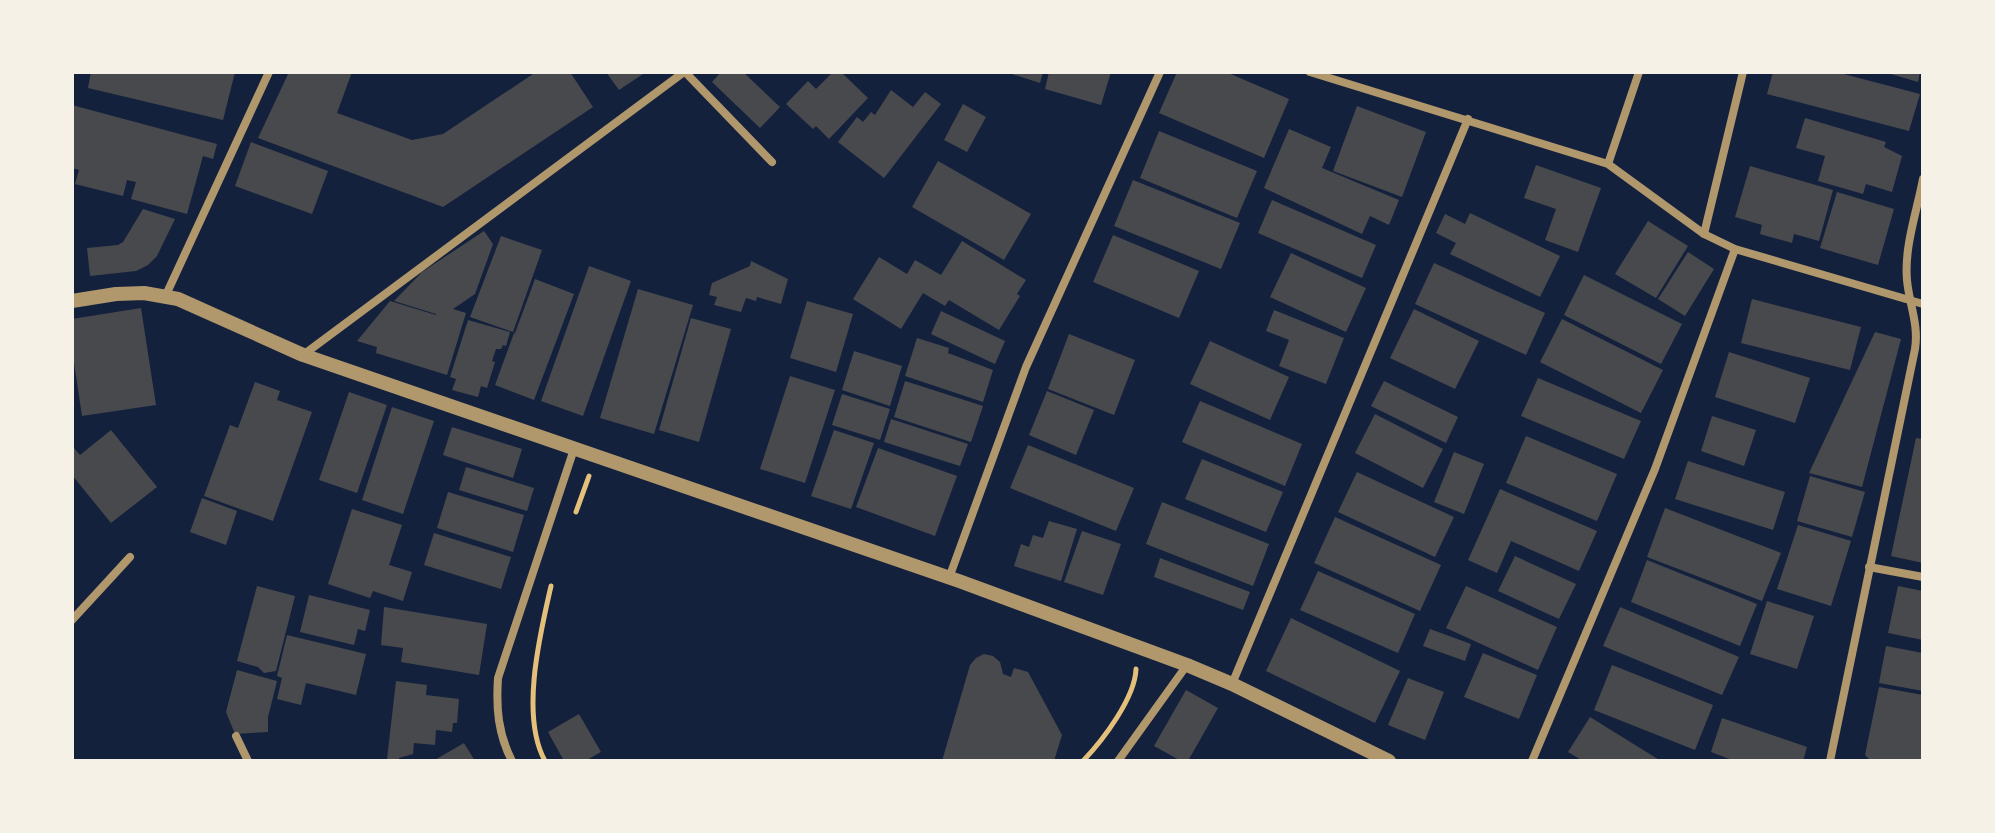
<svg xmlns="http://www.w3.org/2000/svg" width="1995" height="833" viewBox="0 0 1995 833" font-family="'Fira Sans Condensed',sans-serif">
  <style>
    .building { fill: #48494c }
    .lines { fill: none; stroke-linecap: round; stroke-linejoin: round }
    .path { stroke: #e5c07b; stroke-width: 5 }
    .minor { stroke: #b1986c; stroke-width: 8 }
    .tertiary { stroke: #b1986c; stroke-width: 14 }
  </style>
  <rect width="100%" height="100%" fill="#14213d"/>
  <path class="building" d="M91,72h144l-12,48 -135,-32z
    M289,72h63l-15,41 75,27 31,-6 93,-62h34l23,35 -150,100 -185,-69z
    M606,72h40l-27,18z
    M721,72h22l37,35 -20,21 -48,-46z
    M833,72h8l27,26 -39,41 -13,-13 -3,3 -27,-25 22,-23 8,8z
    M1006,72h37l-3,11z
    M1049,72h62l-10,33 -56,-16z
    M1177,72h49l63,27 -25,59 -105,-45z
    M1773,72h63l84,22 -11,37 -142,-37z
    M1884,72h36l-2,10z
    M891,90l22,17 12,-15 16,12 -57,74 -46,-36 19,-25 6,5 8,-10 4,3z
    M963,104l23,13 -19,35 -23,-12z
    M72,105l145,39 -4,15 -10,-3 -16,58 -56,-15 5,-17 -9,-2 -4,16 -48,-12 4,-14 -7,-2z
    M1357,106l69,26 -24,65 -69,-26z
    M1805,118l81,24 -2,5 18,9 -10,36 -26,-8 -3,10 -45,-13 7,-25 -29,-8z
    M1289,129l42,18 -9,21 77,32 -10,25 -19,-9 -8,18 -98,-46z
    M1159,131l98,40 -20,47 -97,-40z
    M251,142l77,29 -16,43 -77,-28z
    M938,161l93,53 -27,46 -92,-53z
    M1536,165l65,23 -23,64 -33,-12 11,-31 -32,-11z
    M1750,166l83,24 -14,51 -25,-7 -2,9 -32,-9 2,-9 -27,-8z
    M1133,180l107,43 -19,46 -107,-43z
    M1837,192l57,17 -16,56 -58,-17z
    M1272,200l104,45 -14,33 -104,-45z
    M143,209l32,10 -18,37 -9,9 -12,6 -46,5 -3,-28 31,-3 5,-3z
    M1470,213l90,43 -20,41 -90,-43 6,-11 -20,-10 9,-19 20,10z
    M1648,221l40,25 -32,52 -41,-24z
    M484,231l9,13 -18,50 -22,15 13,4 -19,62 -71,-22 1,-6 -20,-6 33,-40 46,14v-1l-42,-13 28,-29z
    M1113,235l86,36 -20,47 -86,-36z
    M501,236l41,14 -29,82 -43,-15z
    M962,241l64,39 -9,14 3,2 -21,34 -50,-30 -4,6 -22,-13 -22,36 -48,-30 26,-42 28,17 8,-14 26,15z
    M1688,252l26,17 -29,47 -27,-17z
    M1291,253l75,35 -20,44 -76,-35z
    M751,261l37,18 -7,25 -24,-7 -1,4 -10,-3 -5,14 -27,-7 3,-8 -8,-2 3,-12 38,-17z
    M1434,263l111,50 -19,42 -111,-51z
    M589,266l42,15 -48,135 -42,-15z
    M1584,275l98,49 -21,40 -97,-49z
    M535,279l39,15 -40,106 -39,-15 19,-52 3,1 -2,-1z
    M638,289l55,16 -39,129 -54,-16z
    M1752,299l109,28 -11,43 -109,-27z
    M807,301l46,13 -17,58 -46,-14z
    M141,308l15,97 -74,11 -10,-67v-30z
    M1414,309l65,32 -24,48 -65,-31z
    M1274,310l70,28 -18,46 -47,-18 10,-26 -23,-9z
    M941,311l64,30 -10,23 -64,-30z
    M691,318l40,11 -32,113 -40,-12z
    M1562,319l101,51 -22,43 -101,-51z
    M468,320l42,12 -4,14 -3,-1 -2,4h-5l-4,12 3,1 -8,26 -6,-2 -3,11 -26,-7 4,-11 -6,-2z
    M1875,332l26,7 -39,148 -53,-14z
    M1069,334l66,26 -21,55 -66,-26z
    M917,338l32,10 -1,5 45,17 -10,32 -78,-26z
    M1210,341l79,36 -19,43 -80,-36z
    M854,351l48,15 -12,40 -48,-16z
    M1729,352l81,26 -15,45 -80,-26z
    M790,376l45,14 -30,93 -45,-14z
    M1538,378l103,43 -17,38 -103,-43z
    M905,381l78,25 -12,36 -77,-25z
    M1384,381l74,36 -12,26 -75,-37z
    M255,382l25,9 -3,9 35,12 -39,109 -69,-25 26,-71 8,3z
    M1047,391l47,19 -18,45 -47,-20z
    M349,392l38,13 -30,88 -38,-13z
    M842,394l48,15 -10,31 -48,-15z
    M1200,401l102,43 -17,42 -103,-44z
    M392,407l42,14 -31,93 -41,-14z
    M1375,414l68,35 -20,39 -68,-35z
    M1712,416l44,14 -12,36 -43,-15z
    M891,419l77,25 -8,22 -76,-24z
    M452,427l70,22 -9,29 -70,-23z
    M111,430l46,57 -46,36 -39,-48v-25l2,-2 6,7z
    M834,430l40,13 -23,66 -40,-13z
    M1526,436l91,38 -20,47 -91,-38z
    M1916,438l7,1v124l-32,-7z
    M1028,445l106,43 -18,43 -106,-43z
    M878,448l79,28 -22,60 -79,-29z
    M1454,452l30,12 -20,50 -30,-12z
    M1202,459l81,33 -17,40 -81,-33z
    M1688,461l97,31 -12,38 -98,-31z
    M466,467l68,21 -7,23 -68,-21z
    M1357,472l97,45 -19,40 -97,-45z
    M1810,476l55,16 -13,45 -55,-16z
    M1500,489l97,42 -18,40 -68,-30 -14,32 -29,-13z
    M448,492l76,23 -11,37 -76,-24z
    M202,498l35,13 -11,34 -36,-13z
    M1162,502l107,42 -16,42 -107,-42z
    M1665,508l116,45 -19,48 -115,-44z
    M352,509l50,16 -13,40 23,7 -9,29 -30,-10 -3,7 -42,-14z
    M1335,517l106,48 -21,46 -106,-48z
    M1049,521l28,8 -16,52 -47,-15 7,-22 8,3 4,-12 10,3z
    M1798,525l53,16 -20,65 -54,-17z
    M1082,531l39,13 -18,51 -39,-13z
    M434,533l77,24 -10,32 -77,-24z
    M1515,556l61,28 -17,35 -61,-28z
    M1160,558l90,34 -7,18 -89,-33z
    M1647,560l110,44 -17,42 -109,-44z
    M1318,571l97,43 -17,39 -98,-43z
    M257,586l38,10 -19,75 -12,2 -6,-6 -21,-6z
    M1466,586l91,41 -19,43 -92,-42z
    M1898,586l25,5v49l-35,-7z
    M309,595l61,15 -5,21 -7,-2 -4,16 -54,-13z
    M1767,601l47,15 -17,53 -47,-15z
    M384,607l103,17 -8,51 -78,-13 2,-14 -22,-3z
    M1620,607l119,50 -17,38 -119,-49z
    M1291,618l109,53 -25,52 -109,-52z
    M1430,629l41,15 -6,17 -42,-15z
    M287,635l79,19 -10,41 -50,-12 -5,22 -24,-6 5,-21 -5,-2z
    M1886,646l37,7v38l-44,-8z
    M1483,653l54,22 -18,44 -55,-22z
    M984,654l9,2 7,6 3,12 8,3 3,-9 14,4 34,63 -8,26h-112l28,-96 6,-7z
    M1612,665l101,40 -18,45 -101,-40z
    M237,670l40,11 -9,36v15l-33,2 -9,-22z
    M1408,678l36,14 -19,48 -37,-15z
    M396,681l31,4 -1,10 33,4 -2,24h-4l-1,9 -16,-2 -1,15 -21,-2 -1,11 -14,4v3l-12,-2z
    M1879,687l44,8v66h-52l-6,-6z
    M1186,690l32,18 -30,53h-7l-27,-15z
    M579,714l22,38 -16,9h-21l-16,-29z
    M1590,717l71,44h-78l-15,-9z
    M1722,718l85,29 -4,14h-68l-24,-9z
    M464,743l11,18h-42z"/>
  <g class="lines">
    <path class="path" d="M576,512l13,-36
      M545,761c-25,-45 -5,-127 6,-175
      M1083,761c20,-21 52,-63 53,-92"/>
    <path class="minor" d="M685,72l87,90
      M1310,72l298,92 96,70 31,15 188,55
      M1608,164l31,-92
      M1704,234l39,-162
      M165,297l104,-225
      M303,355l381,-283
      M1869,567l54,10
      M949,578l77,-211 134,-295
      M72,620l58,-63
      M1232,684l236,-565
      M236,736l12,25
      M512,761c-14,-27 -16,-53 -14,-83l76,-229
      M1118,761l69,-96
      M1532,761l123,-292 80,-220
      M1830,761l85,-412c4,-25 -6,-45 -8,-69 -3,-33 10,-69 16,-101"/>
    <path class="tertiary" d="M72,301l44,-7 28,-1 34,6 125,56 656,226 228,84 45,19 157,77"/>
  </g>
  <rect width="1995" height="833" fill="none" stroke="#f6f1e7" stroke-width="148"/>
</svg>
